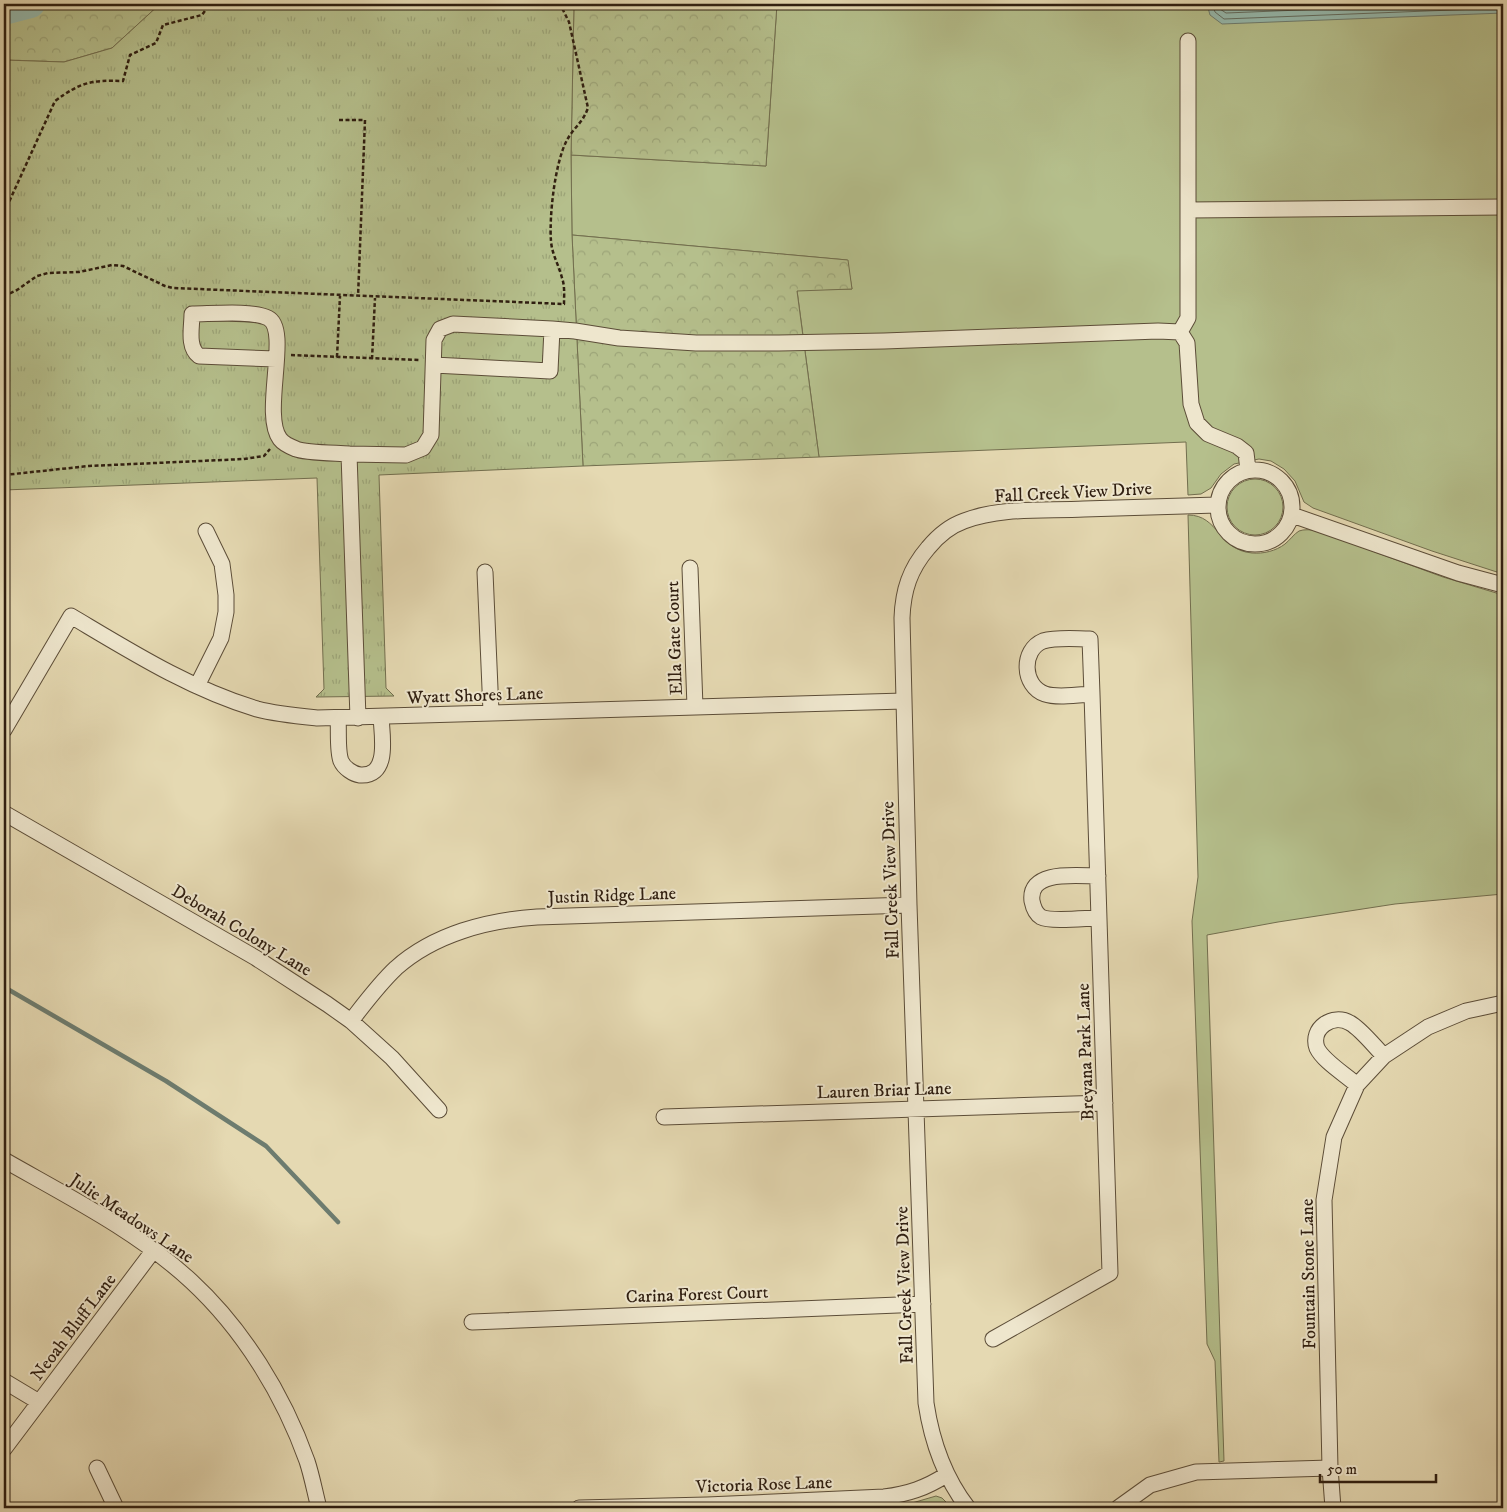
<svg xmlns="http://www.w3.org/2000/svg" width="1507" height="1512" viewBox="0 0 1507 1512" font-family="'IM FELL DW Pica',serif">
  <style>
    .grass { fill: #b5bf8c; stroke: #726e4e }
    .forest { fill: url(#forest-crowns); stroke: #726e4e }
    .park { fill: url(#park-tufts); stroke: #726e4e }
    .water { fill: #96baae; stroke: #6d7c6f }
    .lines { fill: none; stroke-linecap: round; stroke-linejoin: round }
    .shore { stroke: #626c5f; stroke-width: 1 }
    .stream { stroke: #6d7c6f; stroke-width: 4.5 }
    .river { stroke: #96baae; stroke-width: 28 }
    .minor-casing { stroke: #5c4d38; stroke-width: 17 }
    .path { stroke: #2f1e10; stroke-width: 2.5; stroke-dasharray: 4 2.5; stroke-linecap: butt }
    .minor { stroke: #eee6cd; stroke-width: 15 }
    .labels { text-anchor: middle; stroke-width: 4; stroke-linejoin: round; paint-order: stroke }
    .street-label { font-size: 18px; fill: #2f1e10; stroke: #eee6cd }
  </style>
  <defs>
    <pattern id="forest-crowns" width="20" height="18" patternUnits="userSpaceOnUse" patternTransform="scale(1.25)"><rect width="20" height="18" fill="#b5bf8c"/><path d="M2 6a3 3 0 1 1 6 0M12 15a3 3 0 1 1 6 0" fill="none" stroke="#9ca478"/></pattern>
    <pattern id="park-tufts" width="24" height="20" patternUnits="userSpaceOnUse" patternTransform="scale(1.25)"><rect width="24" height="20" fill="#b5bf8c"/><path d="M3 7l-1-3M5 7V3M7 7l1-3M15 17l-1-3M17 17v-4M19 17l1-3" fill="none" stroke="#9ca478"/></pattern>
  </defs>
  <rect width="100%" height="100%" fill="#e5d9b2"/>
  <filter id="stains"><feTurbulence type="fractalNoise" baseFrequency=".004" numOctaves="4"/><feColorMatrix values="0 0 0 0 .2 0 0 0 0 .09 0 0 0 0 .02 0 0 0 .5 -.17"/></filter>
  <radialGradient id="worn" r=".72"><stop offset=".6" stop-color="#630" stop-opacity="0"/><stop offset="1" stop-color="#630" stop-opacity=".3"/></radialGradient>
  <path class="grass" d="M777,4h726v570l-71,-23 -119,-43 -9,-6 -9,-21 -11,-12 -13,-8 -12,-2 -25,5 -13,10 -10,14 -10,6 -13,1 -2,-53 -367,15 -22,-167 55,-1 -5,-29 -275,-25 -1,-80 195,11z
    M1227 507a28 28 0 1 1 56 0a28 28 0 1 1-56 0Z
    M1188,515c31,0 30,35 64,38 11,1 24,-2 33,-9 5,-4 9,-10 14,-13 5,-2 11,-1 16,-1l128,47 60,18v299l-108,10 -117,18 -71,13 17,526 -5,1 -4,-101 -8,-17 -15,-423 6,-44z
    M936,1496l6,2 10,10h-57z"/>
  <path class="forest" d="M4,4h156l-48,44 -48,14 -60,-2z
    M574,4h203l-11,162 -195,-11z
    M572,235l276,25 4,29 -55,2 22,166 -236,9z"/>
  <path class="park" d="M160,4h414l-3,151 1,80 11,231 -204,9 7,213 8,8 -78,1 8,-8 -7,-211 -313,12v-430l60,2 48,-14z"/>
  <path class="water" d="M1207,4h296v9l-281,11 -12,-9z"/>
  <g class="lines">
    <path class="shore" d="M1212,4l3,8 9,7 279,-11
      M1219,4l1,5 6,4 222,-9"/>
    <path class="stream" d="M4,987l162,94 100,65 72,76"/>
    <path class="river" d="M4,11l27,-7"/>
    <defs>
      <path id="minor" d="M1189,210l314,-3
        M552,329l23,2 44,7 77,5h83l105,-2 274,-10 22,1 7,11 4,61 6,19 11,11 29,12 9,7 2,17
        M1180,332l8,-14v-277
        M276,359l-77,-3c-12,-9 -7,-29 -7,-42 19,0 60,-4 76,4 23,11 -7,96 12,121 3,4 11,8 16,10 9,4 41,4 53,5
        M1218 507a37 37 0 1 1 74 0a37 37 0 1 1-74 0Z
        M1292,515l166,58 45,12
        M690,568l5,139
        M485,572l6,140
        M197,686l24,-48 5,-26v-17l-4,-31 -16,-33
        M338,718c1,12 -1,33 3,43 3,7 12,13 19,14 30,2 22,-39 21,-58
        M358,718l-9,-264 57,1 17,-7 8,-13 3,-95 6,-11 13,-5 99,5 -2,42 -116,-6
        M4,730l67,-114c59,35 119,73 186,93 19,5 40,7 60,9l587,-17
        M4,813l252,145 71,46 24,17 41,37 47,52
        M1098,876c-20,0 -70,-7 -66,25 1,5 4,13 9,16 10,5 46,1 58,1
        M351,1021c14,-18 28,-37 45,-53 38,-34 92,-48 141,-51l372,-12
        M1357,1085c-11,-10 -34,-24 -40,-37 -7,-20 16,-35 33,-25 11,6 24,23 34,33
        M664,1117l441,-14
        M4,1160c63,36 133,71 187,121 52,48 92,113 116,180 5,15 8,32 12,47
        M472,1322l451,-18
        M993,1339l117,-66 -18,-579c-13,1 -36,4 -47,0 -23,-8 -24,-44 -2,-53 14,-4 33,-2 47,-2l2,55
        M4,1381l35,21
        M4,1449l149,-198
        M97,1468l19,40
        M579,1508l128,-3 177,-8c24,-3 42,-9 62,-22
        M968,1508c-24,-31 -36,-65 -42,-105l-17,-498 -7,-287c1,-28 8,-49 26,-70 9,-11 22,-22 36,-27 37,-14 81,-10 120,-12 45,-1 89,-3 133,-4
        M1118,1508l32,-23 46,-13 134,-4
        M1333,1508l-3,-40 -6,-268 10,-63 23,-52 27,-29 44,-29 38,-16 37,-8"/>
    </defs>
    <use href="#minor" class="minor-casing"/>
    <path class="path" d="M339,120h26l-7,177
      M4,213l51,-112c26,-19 36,-21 68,-20l7,-26 26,-12 7,-18 39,-10 8,-11
      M4,296l13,-6 20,-14 11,-3 31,-1 33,-7 11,1 42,20 8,2 391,16c0,-8 1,-18 -2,-26 -3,-13 -10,-23 -11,-37 -2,-25 4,-79 16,-101 7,-13 15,-16 21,-32l-19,-86 -9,-18
      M291,355l129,5
      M337,357l3,-61
      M372,359l3,-61
      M4,475l85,-9 155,-7 20,-3 6,-7"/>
    <use href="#minor" class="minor"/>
  </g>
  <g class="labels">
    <g class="street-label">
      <text transform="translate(1073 492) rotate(-3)" y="6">Fall Creek View Drive</text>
      <text transform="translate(674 638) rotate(-92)" y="6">Ella Gate Court</text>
      <text transform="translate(475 695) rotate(-2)" y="6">Wyatt Shores Lane</text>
      <text transform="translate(890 880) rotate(-92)" y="6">Fall Creek View Drive</text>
      <text transform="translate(612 895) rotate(-2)" y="6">Justin Ridge Lane</text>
      <text transform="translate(242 930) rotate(31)" y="6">Deborah Colony Lane</text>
      <text transform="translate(1085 1052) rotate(-92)" y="6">Breyana Park Lane</text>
      <text transform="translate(884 1090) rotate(-2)" y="6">Lauren Briar Lane</text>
      <text transform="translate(132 1218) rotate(34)" y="6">Julie Meadows Lane</text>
      <text transform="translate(1308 1274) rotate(-91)" y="6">Fountain Stone Lane</text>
      <text transform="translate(904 1285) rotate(-92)" y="6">Fall Creek View Drive</text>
      <text transform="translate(697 1294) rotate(-2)" y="6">Carina Forest Court</text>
      <text transform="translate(73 1327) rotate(-53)" y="6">Neoah Bluff Lane</text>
      <text transform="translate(764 1484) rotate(-2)" y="6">Victoria Rose Lane</text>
    </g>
  </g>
  <rect width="1507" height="1512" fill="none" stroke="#e5d9b2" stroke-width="20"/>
  <rect x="5" y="5" width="1497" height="1502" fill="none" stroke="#2f1e10" stroke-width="2.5"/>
  <rect x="10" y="10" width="1487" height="1492" fill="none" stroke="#2f1e10"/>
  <path d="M1320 1474v8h116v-8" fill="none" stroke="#2f1e10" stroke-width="2.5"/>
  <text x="1327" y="1474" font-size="15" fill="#2f1e10" stroke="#eee6cd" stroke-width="4" paint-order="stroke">50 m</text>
  <rect width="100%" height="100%" filter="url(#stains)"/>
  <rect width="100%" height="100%" fill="url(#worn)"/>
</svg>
